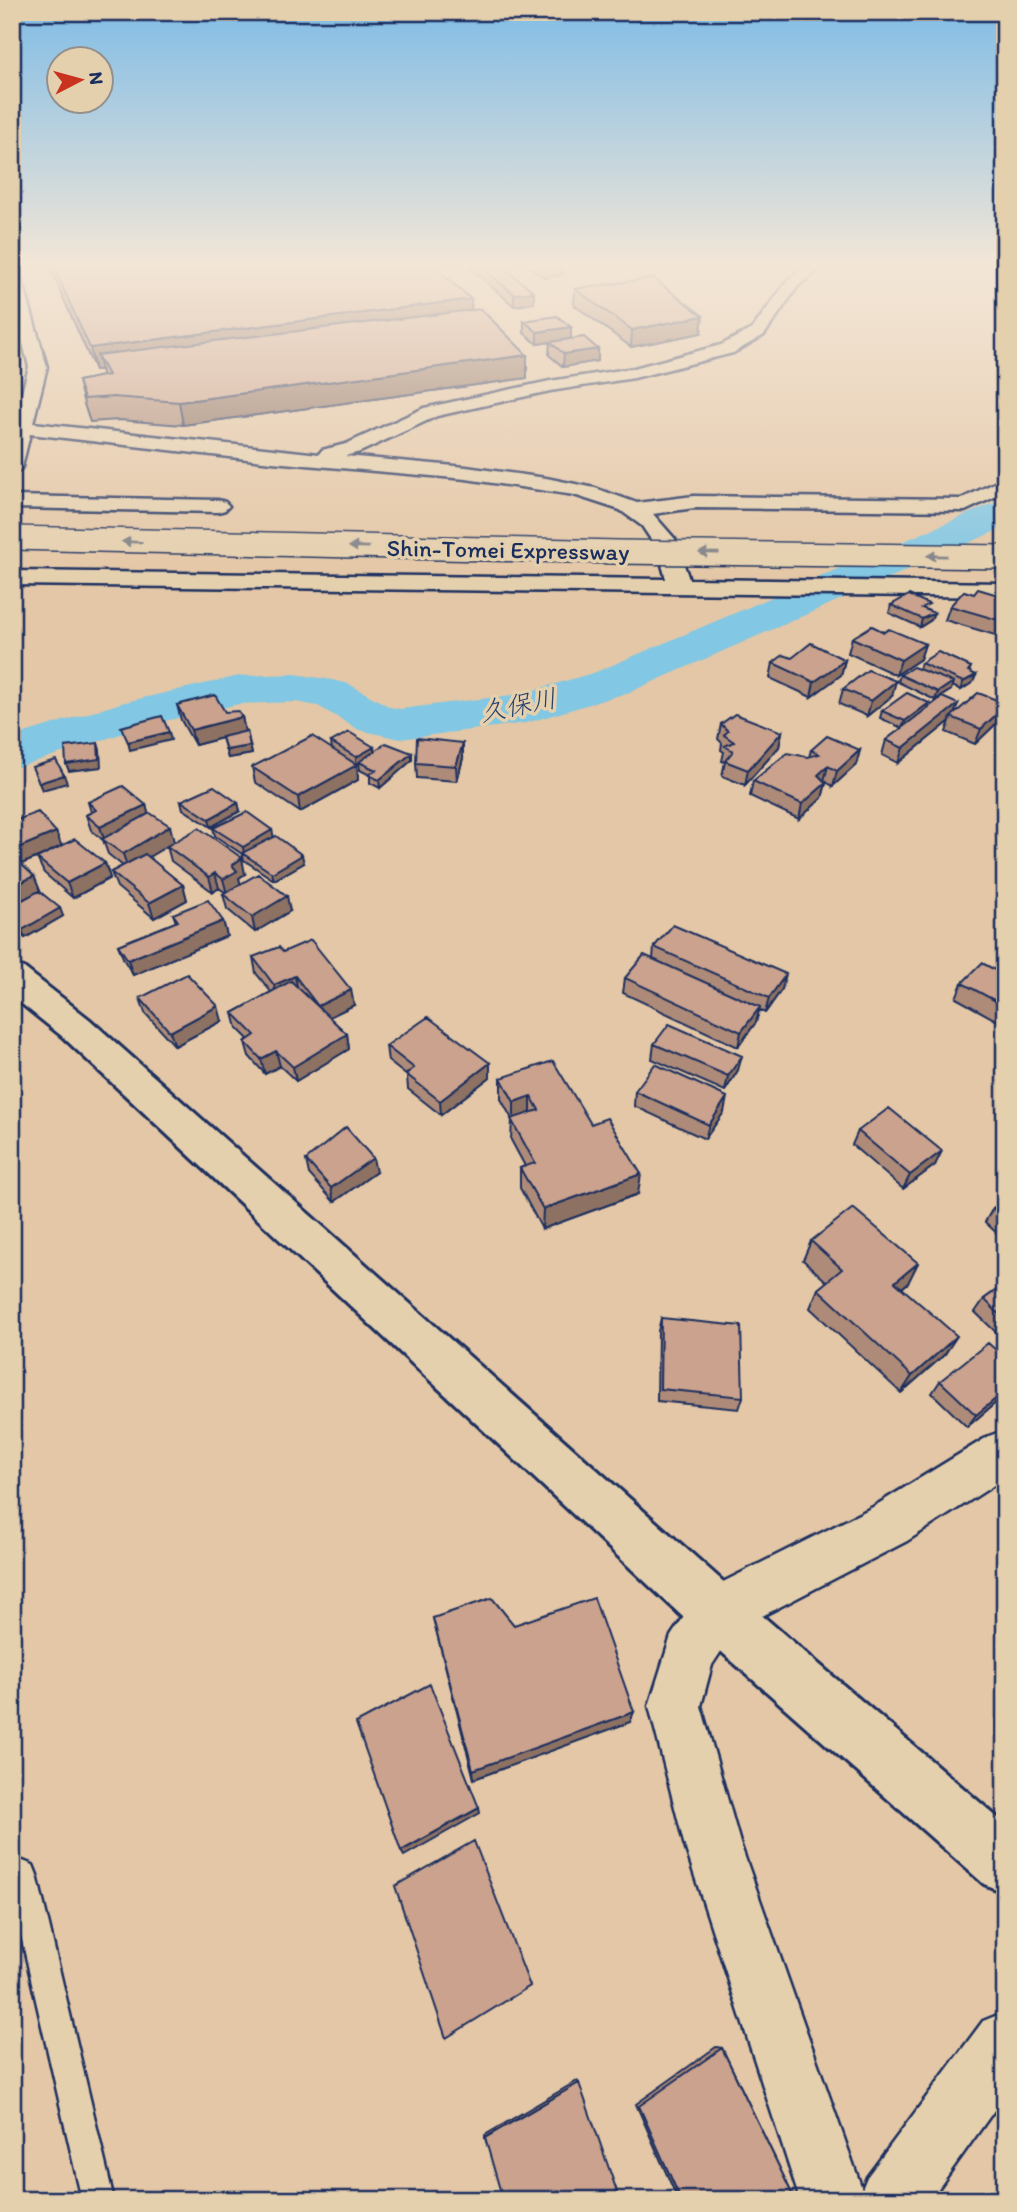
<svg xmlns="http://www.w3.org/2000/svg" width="1017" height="2212" viewBox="0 0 1017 2212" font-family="Itim,'Klee One',sans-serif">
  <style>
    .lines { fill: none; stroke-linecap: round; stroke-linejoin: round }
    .river { fill: #82c7e3; fill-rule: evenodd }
    .service-casing { stroke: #1b2f5e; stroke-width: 5 }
    .minor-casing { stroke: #1b2f5e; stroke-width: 5 }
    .tertiary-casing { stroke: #1b2f5e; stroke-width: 6 }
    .service { fill: #e5d0ae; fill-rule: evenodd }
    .minor { fill: #e5d0ae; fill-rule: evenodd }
    .tertiary { fill: #e5d0ae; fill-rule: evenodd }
    .motorway-bridge-casing { stroke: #1b2f5e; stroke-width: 26; stroke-linecap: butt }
    .motorway-bridge { stroke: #e5d0ae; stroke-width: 23 }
    .wall { fill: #ae8b79; stroke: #1b2f5e; stroke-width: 2 }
    .shaded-wall { fill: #8d7163; stroke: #1b2f5e; stroke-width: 2 }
    .building { fill: #caa28d; stroke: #1b2f5e; stroke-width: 2 }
    .oneway { fill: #808086 }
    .labels { text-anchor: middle; stroke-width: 7; stroke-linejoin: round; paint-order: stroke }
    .far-street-label { font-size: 24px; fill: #1b2f5e; stroke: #e5d0ae }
    .far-water-label { font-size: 26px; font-style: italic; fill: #253e6b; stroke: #e5d0ae }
  </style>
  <rect width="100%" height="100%" fill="#e4c7a6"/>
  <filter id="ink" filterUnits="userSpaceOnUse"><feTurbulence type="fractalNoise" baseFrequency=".0143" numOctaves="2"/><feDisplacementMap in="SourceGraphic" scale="14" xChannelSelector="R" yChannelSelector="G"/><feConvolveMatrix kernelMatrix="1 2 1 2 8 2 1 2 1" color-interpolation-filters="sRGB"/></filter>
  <g filter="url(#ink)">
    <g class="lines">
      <path class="river" d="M1005,500v27l-375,165 -104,31 -126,16 -41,-9 -41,-24 -23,-4 -56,2 -87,20 -140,45v-32l109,-34 118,-27 56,-2 37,6 17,4 41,23 10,2 121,-15 75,-22 395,-168z"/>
      <defs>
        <path id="service" d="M23,1861l10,4 4,10 77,325h-32l-70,-304v-30z"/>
        <path id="minor" d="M12,268l7,1 28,98 -14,56 286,31 3,-4 24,-6 78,-36 126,-27 84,-13 87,-23 31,-16 36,-49 16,-12h16l-22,18 -34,49 -31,18 -99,25 -84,13 -113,25 -77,36 -15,4 121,11 80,11 49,10 42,15 57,-7 267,3 44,-21v14l-40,19 -271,-3 -41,6 22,25 14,40 316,4v14l-993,-12v-14l654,8 -8,-29 -16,-24 -22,-16 -46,-15 -108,-16 -194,-17 -242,-28 -8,33 -3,4 -7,2v-44l17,-62 -17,-68z
          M12,496l206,4 7,2 4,4 -4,4 -7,2 -206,-4z
          M1005,1430v48l-98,63 -172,89 -23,35 -11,41 39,137 122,346 5,-12 116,-156 22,-9v83l-75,105h-130l-116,-357 -35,-137 22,-70 28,-42 174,-87 116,-71z"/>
        <path id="tertiary" d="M12,965l12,3 65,51 647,574 269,231v69l-21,-9 -286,-253 -635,-594 -51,-41z"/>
      </defs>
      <use href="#service" class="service-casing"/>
      <use href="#minor" class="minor-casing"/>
      <use href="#tertiary" class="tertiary-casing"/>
      <use href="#service" class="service"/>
      <use href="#minor" class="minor"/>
      <use href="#tertiary" class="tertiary"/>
      <defs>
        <path id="motorway-bridge" d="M12,538l606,14 387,5"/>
      </defs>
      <use href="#motorway-bridge" class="motorway-bridge-casing"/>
      <use href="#motorway-bridge" class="motorway-bridge"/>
    </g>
    <path class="wall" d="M50,268h386l91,110 -344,47 -64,-5 -29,2 -6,-18 -6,-23 25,-5 -2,-6h-6z
      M471,268h33l30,24v11l-20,3 -43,-37z
      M531,268h33l-1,7 -19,3z
      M575,289l126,44 -70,14 -57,-42z
      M524,321l47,18 -34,5 -13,-11z
      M550,342l48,7v12l-35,6 -14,-12z
      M974,594l31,3v41l-60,-18 5,-14z
      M891,605l36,5 4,10 -11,7 -31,-14z
      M884,632l41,12 -5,15 -24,16 -48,-22 4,-15z
      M792,658l53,2 -4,15 -30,22 -41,-19 3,-15z
      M921,663l50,4 -2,5 7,3 -3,7 -12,8 -9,-4 -1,4 -16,10 -37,-18 2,-7 19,-6z
      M843,689l49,7 -25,20 -28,-12z
      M929,703l-1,5 26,6 47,5 -26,25 -29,-12 4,-11 -52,42 -16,-8 4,-15 16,-12 -22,-10 2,-7z
      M177,705l48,7 17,5 3,15 2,-1 5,23 -24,4 -6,-20 -27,7 -14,-25z
      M721,724l61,8 -3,15 -34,38 -23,-9 3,-14 -3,-1 2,-9 -3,-2 1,-7 -4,-4z
      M331,742l43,9 38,2v7l-32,28 -10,-5v-8l-10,-5 -1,-7 -2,2 1,15 -58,32 -45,-30 -3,-15 80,-18z
      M811,750h49l-4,15 -23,21 -9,-5 2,2 -4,15 -23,21 -49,-23 3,-15 56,-24z
      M463,758l-6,23 -40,-3 -1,-15z
      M181,801l57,2 2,8 -29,16 -28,-18z
      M88,802l58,3 2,9 26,28 71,32 -6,4 1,7 50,26 -35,21 -28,-23 -4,-15 3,-1 -7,-5 -6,4 -42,-31 -4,-15 -19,11 35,28 4,15 -33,18 -37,-31 -6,-15 12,-6 -15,-12 -5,-14 -12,-10 -5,-15 5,-3z
      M12,822l44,10 5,14 44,17 5,15 -37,20 -29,-25 -7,-15 5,-2 -21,8 13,12 6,15h-1l24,25 -38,22 -13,-11v-21l19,-10 -19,9z
      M213,828l61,9 30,26 -30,17 -30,-20 -2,-6 -27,-18z
      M173,914l50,7 4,15 -94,39 -9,-15 -6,-15 58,-23z
      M654,947l128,42 -17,24 -6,-3 -3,12 -18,25 -115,-54 2,-15 28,-19z
      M283,952l71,53 -25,12 18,17 2,15 -53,32 -16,-15 -15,8 -16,-18 -4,-14 3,-3 -11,-11 -4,-15 38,-21 -15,-19 -3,-16z
      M1005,975v47l-2,2 -47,-26 6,-15z
      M140,998l82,23 -47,25 -30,-33z
      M654,1044l84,26 -13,21 -73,-32z
      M386,1046l104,17v14l-49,38 -33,-26 -1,-13 -19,-15z
      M501,1078l90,46 47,70 -96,35 -22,-41v-20l5,-2 -14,-26 1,-21 -11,-20z
      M635,1091l89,21 -19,27 -71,-33z
      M858,1131l77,34 -32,24 -51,-44z
      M306,1160l70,12 -42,30 -25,-28z
      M1005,1200v41l-20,-19 8,-14z
      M811,1241l97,42 -6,5 43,66 -44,39 -91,-85 8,-19 9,-7 -24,-22z
      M1005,1284v57l-30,-29 9,-13z
      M661,1318l82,79 -4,12 -82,-8 1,-70z
      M1005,1358v37l-38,32 -35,-34 8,-12z
      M433,1618l81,7 116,97 -156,57z
      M716,2047l6,1 73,152h-117l-42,-96z
      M577,2081l2,2 -94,55v-3z"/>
    <path class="shaded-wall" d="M544,268h20l-1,7 -19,3z
      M534,292v11l-20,3v-12z
      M471,299l1,21 -375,35 4,15h-6l-5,-22z
      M703,316l-2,17 -70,14 1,-17z
      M571,327v12l-34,5v-12z
      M598,349v12l-35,6 1,-13z
      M527,355v23l-344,47 -4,-23z
      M12,357l3,11h-3z
      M934,613l-3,7 -11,7 2,-8z
      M925,644l-5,15 -24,16 5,-15z
      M845,660l-4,15 -30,22 3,-15z
      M976,675l-3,7 -12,8 2,-8z
      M896,681l-4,15 -25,20 4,-15z
      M953,682l-2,8 -16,10 3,-8z
      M929,703l-2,7 -25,18 3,-7z
      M958,704l-5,13h-2l-1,4 -52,42 5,-15z
      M1005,706v4l-4,9 -26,25 6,-15z
      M242,717l3,15 -50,13 -4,-15z
      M169,732l2,8 -41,10 -2,-8z
      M782,732l-3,15 -34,38 3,-15z
      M98,743l2,7 1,17 -32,4 -3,-7z
      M463,743v15l-6,23 -1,-15z
      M250,746l2,8 -24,4 -2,-8z
      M374,747v8l-17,10 1,15 -58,32 -2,-15 58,-32v-8z
      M860,750l-4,15 -23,21 4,-15z
      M412,753v7l-32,28 -1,-8z
      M828,766l-4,15 -6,-6z
      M64,775l3,8 -25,7 -3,-7z
      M826,783l-4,15 -23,21 3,-15z
      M238,803l2,8 -29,16 -2,-8z
      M146,805l4,15 -45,22 -5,-15z
      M170,826l4,16 -46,27 -5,-15z
      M272,830l2,8 -30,17 -1,-8z
      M56,832l6,15 -43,18 -6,-15z
      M302,855l2,8 -30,17 -2,-7z
      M242,858l3,16 -6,4 2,8 -14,8 -4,-15 9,-14z
      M105,863l5,15 -37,20 -6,-15z
      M215,873l4,15 -6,4 -4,-15z
      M34,876l6,15 -28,14v-18z
      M183,885l4,15 -33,18 -5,-15z
      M287,896l3,15 -35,21 -3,-15z
      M60,908l3,8 -38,22 -3,-8z
      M223,921l4,15 -94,39 -5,-15z
      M786,974l-4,15 -17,24 4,-15z
      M295,976l3,15 -21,9 -3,-15z
      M351,990l3,15 -33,16 -3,-15z
      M218,1006l4,15 -47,25 -5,-14z
      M760,1007l-4,15 -18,25 3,-15z
      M347,1034l2,15 -53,32 -3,-14z
      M276,1051l4,15 -15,8 -4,-15z
      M742,1056l-4,14 -13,21 3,-15z
      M490,1063v14l-49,38 -1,-14z
      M531,1096v21l-17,6v-21z
      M727,1097l-3,15 -19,27 4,-14z
      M942,1151l-7,14 -32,24 7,-14z
      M373,1158l3,14 -42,30 -3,-14z
      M641,1174l-3,20 -96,35 1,-20z
      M918,1263l-10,20 -23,18 10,-19z
      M957,1336l-12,18 -44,39 11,-17z
      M1005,1391v4l-38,32 9,-12z
      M634,1712l-4,10 -156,57 -1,-9z
      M479,1808l1,5 -76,43 -3,-5z"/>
    <path class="building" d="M54,268h348l2,2 18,-2h14l35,31 -381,49z
      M482,268h22l30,24 -20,2z
      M653,278l50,38 -71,14 -57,-41z
      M481,309l46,46 -348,47 -66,-5 -29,2 -6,-18 30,-6 -11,-20z
      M557,316l14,11 -34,5 -13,-11z
      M584,337l14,12 -34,5 -14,-12z
      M978,589l27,8v25l-55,-16 14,-15 10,3z
      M909,595l20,9 -7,4 12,5 -12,6 -31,-14z
      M872,626l12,6 5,-3 36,15 -24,16 -49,-22z
      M811,643l34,17 -31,22 -41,-19 10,-8 9,3z
      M938,652l33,15 -3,4 8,4 -13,7 -42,-19z
      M913,667l40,15 -15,10 -38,-17z
      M868,670l28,11 -25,20 -28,-12z
      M907,693l22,10 -24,18 -23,-10z
      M978,693l27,10v3l-24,23 -30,-12z
      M215,695l10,17 13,-1 4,6 -51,13 -14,-25z
      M942,697l16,7 -55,44 -17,-8z
      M735,714l47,18 -34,38 -23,-9 8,-10 -8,-5 9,-4 -10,-7 4,-4 -7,-7z
      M162,716l7,16 -41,10 -7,-15z
      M247,731l3,15 -24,4 -4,-13z
      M349,732l25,15 -18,10 -25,-15z
      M312,736l45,29 -59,32 -46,-30z
      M827,736l33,14 -23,21 -9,-5 -10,9 8,8 -24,21 -49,-23 34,-28 21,4 11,-3 -8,-4z
      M417,738l46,5 -7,23 -40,-3z
      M98,743l1,16 -33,5 -1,-17z
      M386,743l26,10 -33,27 -10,-5 7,-5 -17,-8z
      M56,760l8,15 -25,8 -7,-16z
      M123,786l23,19 -46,22 -14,-12 10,-5 -8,-8z
      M214,786l24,17 -29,16 -28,-18z
      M38,812l18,20 -43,18 -1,-28z
      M247,812l25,18 -29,17 -30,-19z
      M150,813l20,13 -47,28 -21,-15z
      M199,828l43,30 -10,7 5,6 -14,8 -8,-6 -6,4 -42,-31z
      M276,836l26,19 -30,18 -30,-20z
      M75,839l30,24 -38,20 -30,-25z
      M145,854l38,31 -34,18 -38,-31z
      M12,856l22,20 -22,11z
      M258,874l29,22 -35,21 -29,-23z
      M39,891l21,17 -38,22 -10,-8v-16z
      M208,900l15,21 -95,39 -10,-15 60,-24 -5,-7z
      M673,925l113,49 -17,24 -115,-51z
      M311,940l40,50 -33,16 -23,-30 -21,9 -21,-28 26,-10 4,5z
      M644,955l116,52 -19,25 -116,-54z
      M982,963l23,12v31l-43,-23z
      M187,974l31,32 -48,26 -30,-34z
      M291,981l56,53 -54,33 -17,-16 -15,8 -16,-17 10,-7 -22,-22z
      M428,1017l62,46 -50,38 -34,-27 8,-6 -28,-22z
      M669,1024l73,32 -14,20 -74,-32z
      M553,1061l38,63 16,-6 34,56 -98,35 -23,-41 15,-5 -24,-44 28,-9 -8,-14 -17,6 -13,-24z
      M655,1064l72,33 -18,28 -74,-34z
      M889,1108l53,43 -32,24 -52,-44z
      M346,1127l27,31 -42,30 -25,-28z
      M1005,1200v19l-12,-11z
      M853,1208l65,55 -23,19 62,54 -45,40 -94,-87 24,-20 -31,-28z
      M1005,1284v36l-21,-21z
      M661,1318l80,8 2,71 -83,-8z
      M988,1343l17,15v33l-29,24 -36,-34z
      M492,1598l22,27 80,-27 40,114 -161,58 -40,-152z
      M430,1684l49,124 -78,43 -45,-128z
      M474,1841l56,145 -84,52 -51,-152z
      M722,2048l73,152h-114l-42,-94z
      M579,2083l41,117h-117l-18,-62z"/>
    <defs><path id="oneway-solid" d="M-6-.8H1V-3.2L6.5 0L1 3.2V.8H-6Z" transform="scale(1.75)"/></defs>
    <g class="oneway">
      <use href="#oneway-solid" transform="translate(132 542) rotate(-178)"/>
      <use href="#oneway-solid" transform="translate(359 547) rotate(-179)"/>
      <use href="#oneway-solid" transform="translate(709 553) rotate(-179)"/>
      <use href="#oneway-solid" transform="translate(937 556) rotate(-179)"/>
    </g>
  </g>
  <linearGradient id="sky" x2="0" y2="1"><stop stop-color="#7fbce6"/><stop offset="0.46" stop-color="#f3e6d7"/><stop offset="1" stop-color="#f3e6d7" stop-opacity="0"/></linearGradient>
  <rect width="1017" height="577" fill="url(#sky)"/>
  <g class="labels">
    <g class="far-street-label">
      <text transform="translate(508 550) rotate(1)" y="8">Shin-Tomei Expressway</text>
    </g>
    <g class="far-water-label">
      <text transform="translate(518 705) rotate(-11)" y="9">久保川</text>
    </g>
  </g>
  <rect width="1017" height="2212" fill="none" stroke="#e5d0ae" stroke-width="42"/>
  <rect x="21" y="21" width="975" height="2170" fill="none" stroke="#1b2f5e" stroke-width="2.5" filter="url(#ink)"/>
  <g transform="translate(80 80) rotate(84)"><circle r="33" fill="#e5d0ae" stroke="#94908e" stroke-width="2"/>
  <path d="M0-5L12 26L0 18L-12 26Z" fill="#c8321e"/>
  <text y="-10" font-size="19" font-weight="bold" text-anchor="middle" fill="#1b2f5e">N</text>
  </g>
</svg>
